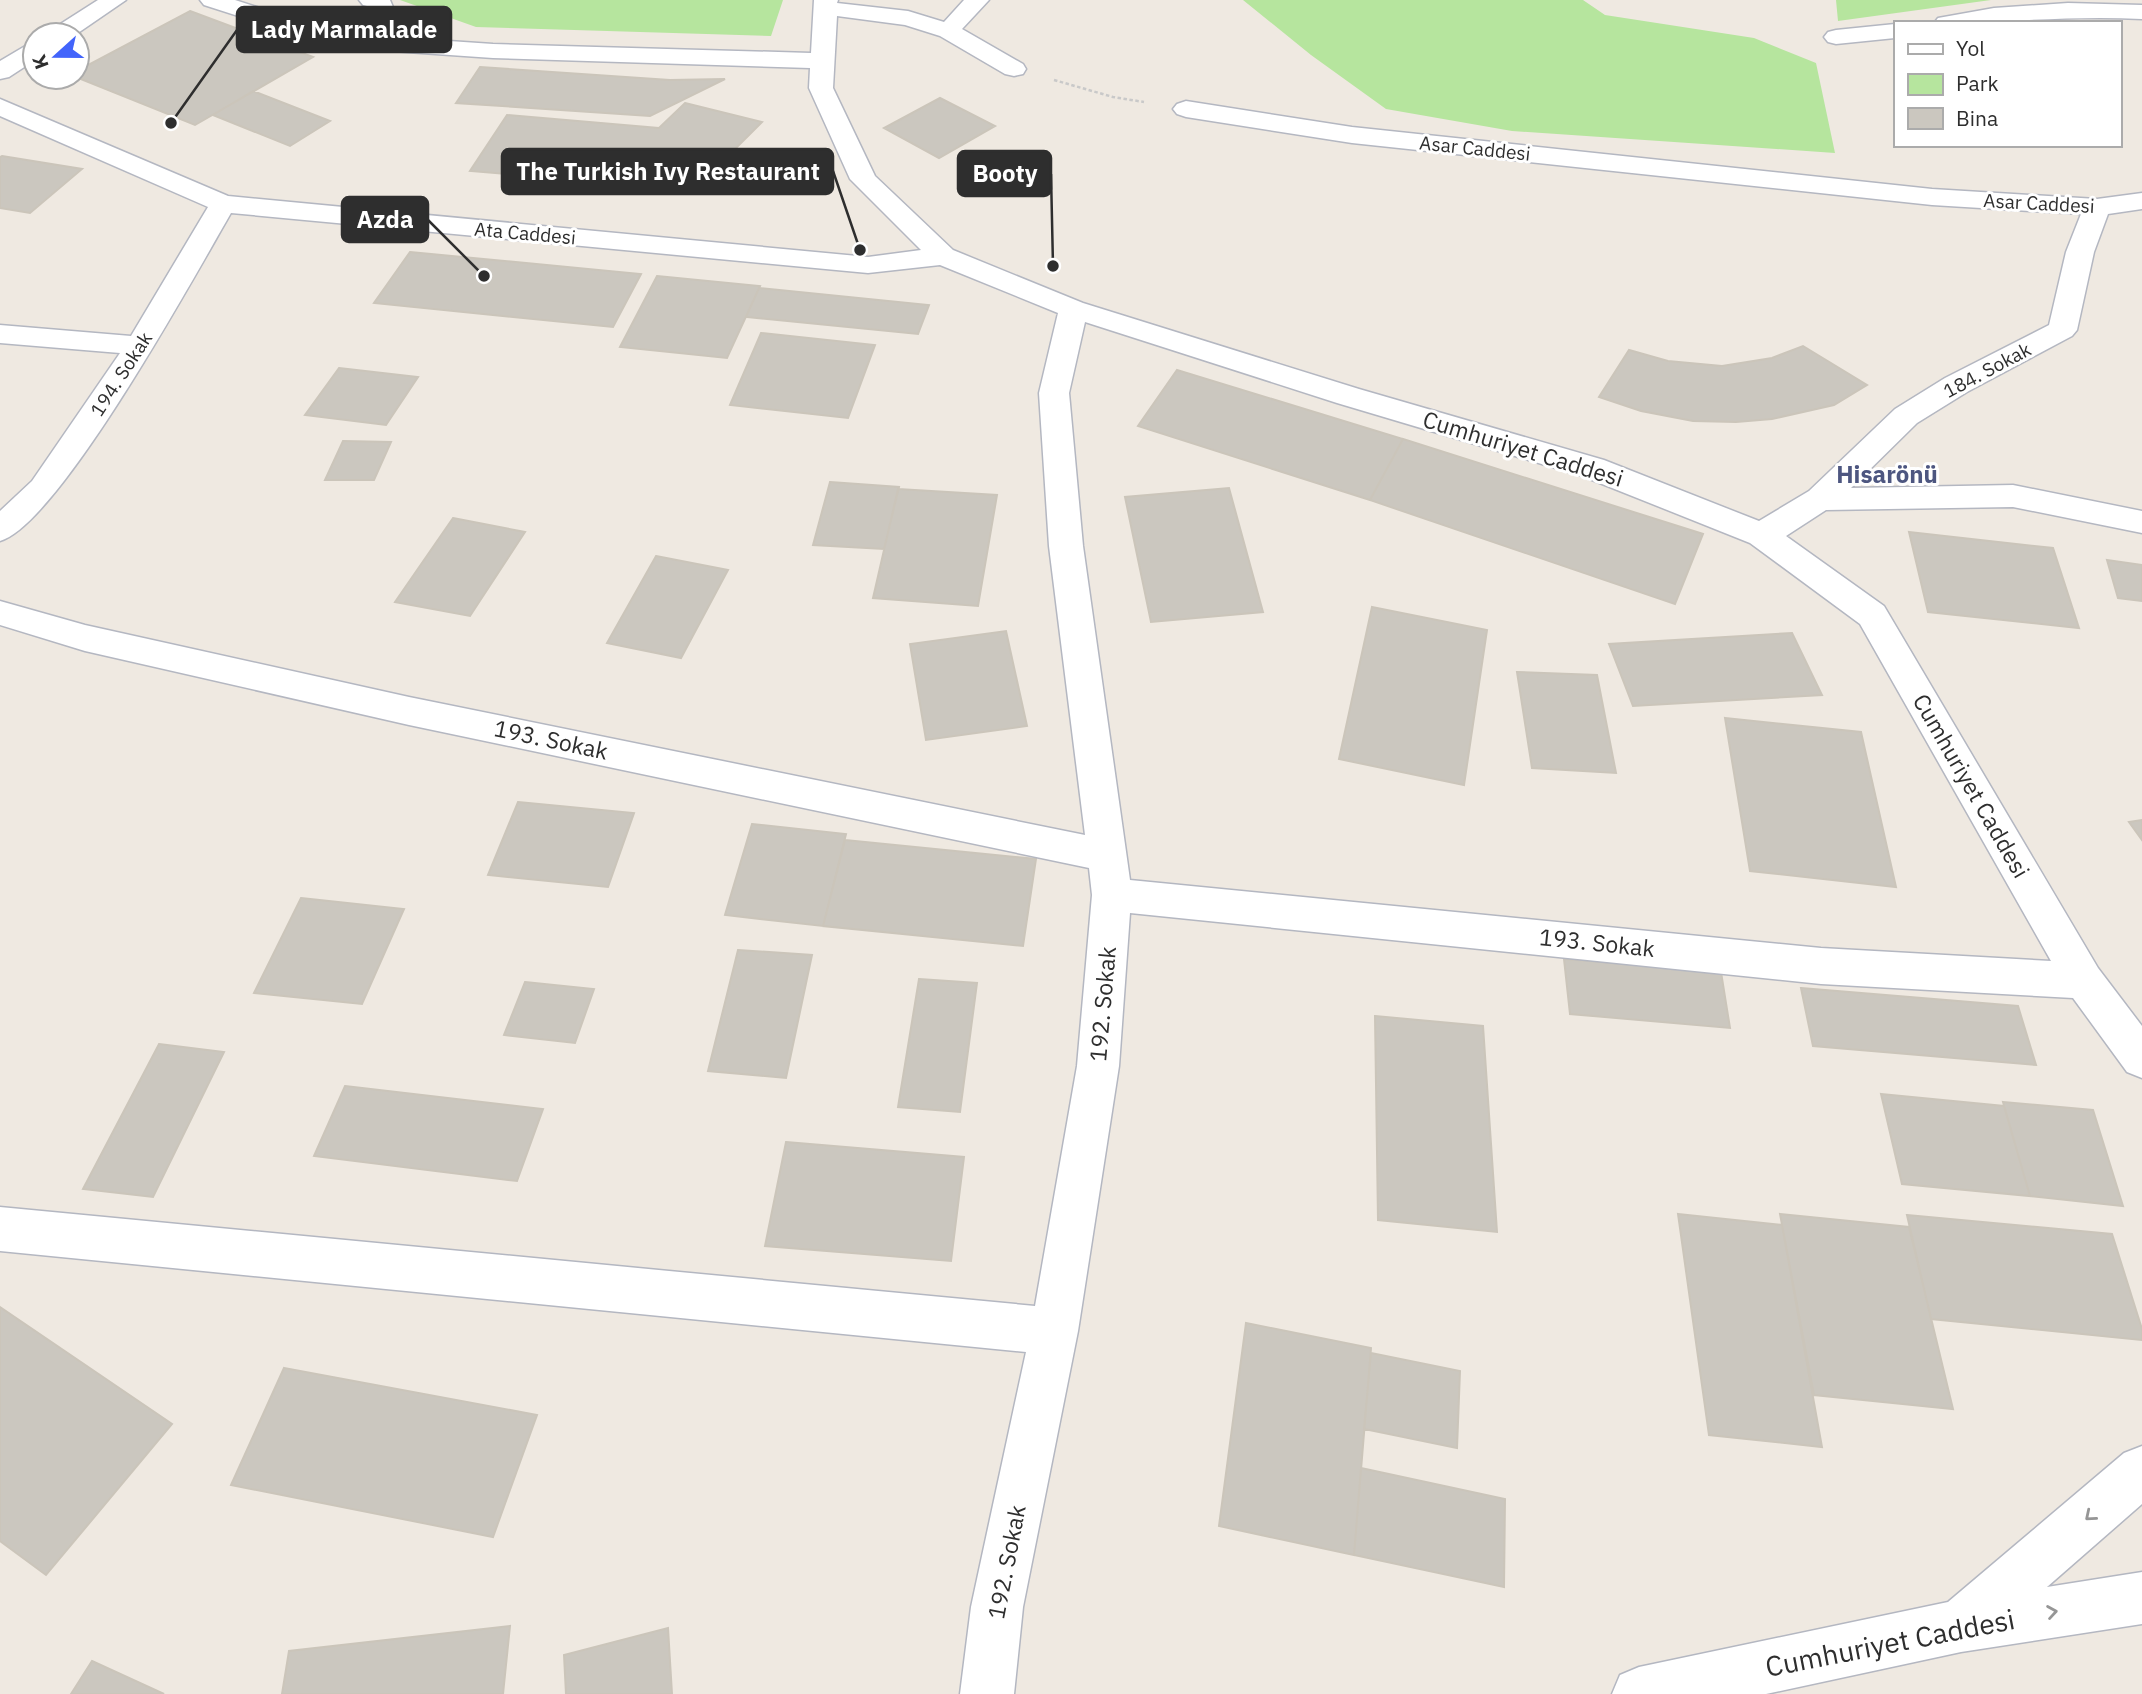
<svg xmlns="http://www.w3.org/2000/svg" width="2142" height="1694" viewBox="0 0 2142 1694" font-family="'IBM Plex Sans',sans-serif">
  <style>
    .green { fill: #b6e59e }
    .building { fill: #cbc7bf; stroke: #cbc5ba; stroke-width: 2 }
    .lines { fill: none; stroke-linecap: round; stroke-linejoin: round }
    .minor-casing { stroke: #b4b7c1; stroke-width: 3 }
    .path { stroke: #c9c9c9; stroke-width: 2.5; stroke-dasharray: 3.5 2.5; stroke-linecap: butt }
    .minor { fill: #fff; fill-rule: evenodd }
    .oneway { stroke: #969696 }
    .labels { text-anchor: middle; stroke-width: 6; stroke-linejoin: round; paint-order: stroke }
    .far-street-label { font-size: 19px; fill: #2e2e2e; stroke: #fff }
    .street-label { font-size: 23px; fill: #2e2e2e; stroke: #fff }
    .neighbourhood-label { font-size: 24px; font-weight: bold; fill: #4d5680; stroke: #fff }
    .near-street-label { font-size: 28px; fill: #2e2e2e; stroke: #fff }
    .leader { fill: none; stroke: #2e2e2e; stroke-width: 2.5 }
    .callout-dot { fill: #2e2e2e; stroke: #fff; stroke-width: 2.5 }
    .callout { fill: #2e2e2e; stroke: #2e2e2e; stroke-width: 2.5 }
    .callout-label { font-size: 24px; text-anchor: middle; font-weight: bold; fill: #fff }
  </style>
  <rect width="100%" height="100%" fill="#efe9e1"/>
  <path class="green" d="M400,0h383l-12,36 -295,-9z
    M1243,0h340l22,15 149,23 62,25 19,90 -323,-22 -126,-22 -75,-54z
    M1836,0h155l-153,21z"/>
  <path class="building" d="M190,11l123,46 -118,68 -119,-48 1,-6z
    M480,67l190,13 55,-1 -75,37 -194,-13z
    M253,91l77,30 -40,25 -77,-31z
    M940,98l55,28 -56,32 -55,-30z
    M685,103l77,19 -67,67 -225,-18 37,-56 152,13z
    M2,156l80,13 -52,44 -30,-5v-51z
    M410,252l231,22 -28,53 -239,-24z
    M657,276l103,10 -33,72 -107,-11z
    M759,288l170,17 -11,29 -172,-17z
    M761,333l114,12 -27,73 -118,-13z
    M1803,346l64,39 -33,20 -62,14 -36,3 -43,-1 -52,-10 -42,-14 30,-47 39,11 54,5 50,-8z
    M339,368l79,9 -32,48 -81,-10z
    M1177,370l226,69 -33,61 -232,-74z
    M1403,439l300,95 -28,70 -305,-104z
    M343,441l48,1 -17,38h-49z
    M830,482l69,5 -15,62 -71,-4z
    M1229,488l34,124 -112,10 -26,-125z
    M898,489l99,6 -19,111 -105,-8z
    M453,518l72,14 -55,84 -75,-14z
    M1909,532l144,16 26,80 -151,-16z
    M656,556l72,14 -47,88 -74,-15z
    M2107,560l35,5v36l-24,-3z
    M1372,607l115,23 -23,155 -125,-26z
    M1006,631l21,95 -101,14 -16,-96z
    M1792,633l30,62 -189,11 -24,-62z
    M1517,672l80,3 19,98 -84,-5z
    M1725,718l136,14 35,155 -146,-16z
    M518,802l116,11 -26,74 -120,-12z
    M2142,820v20l-13,-18z
    M752,824l94,10 -23,92 -98,-11z
    M845,840l191,19 -13,87 -200,-20z
    M301,898l103,11 -42,95 -108,-11z
    M738,950l74,5 -26,123 -78,-7z
    M1564,959l157,13 9,56 -160,-14z
    M919,979l58,4 -17,129 -62,-5z
    M525,982l69,7 -19,54 -71,-8z
    M1801,988l217,18 18,59 -223,-19z
    M1375,1016l108,10 14,206 -119,-12z
    M159,1044l65,8 -71,145 -70,-8z
    M345,1086l198,23 -26,72 -203,-25z
    M1881,1094l123,12 26,90 -128,-12z
    M2003,1102l90,8 30,96 -93,-10z
    M786,1142l178,15 -13,104 -186,-15z
    M1678,1214l104,11 40,222 -113,-12z
    M1780,1214l129,13 44,182 -139,-14z
    M1907,1215l205,19 30,95v11l-211,-21z
    M0,1307l172,117 -126,151 -46,-34z
    M1246,1323l125,25 -17,207 -135,-29z
    M1371,1353l89,18 -3,77 -93,-19z
    M284,1368l253,47 -44,122 -262,-52z
    M1361,1468l144,31 -1,88 -150,-32z
    M510,1626l-7,68h-221l7,-43z
    M668,1628l4,66h-106l-2,-39z
    M92,1661l72,33h-93z"/>
  <g class="lines">
    <defs>
      <path id="minor" d="M98,0h28l-51,35h-28l4,-5z
        M200,0h35l102,33 26,2 14,-11 -6,-17 -8,-2 -4,-5h31l11,26 -11,11 103,7 318,9 3,-53h24l-1,3 71,8 36,11 20,-22h25l-27,29 61,35 3,5 -3,5 -9,2 -9,-2 -65,-38 -35,-11 -68,-9 -4,72 42,88 78,74 130,53 276,86 245,71 155,61 50,-30 86,-82 50,-31 104,-53 17,-73 15,-38 -149,-9 -580,-62 -166,-26 -9,-3 -4,-5 4,-5 9,-3 166,26 580,62 165,10 45,-6v16l-34,5 -14,38 -17,78 -5,6 -105,56 -50,31 -66,65 162,-3 129,26v22l-129,-26 -187,3 -40,26 98,70 214,362 44,58v52l-15,-6 -54,-74 -252,-14 -691,-71 -11,153 -41,265 -55,276 -9,87h-54l11,-87 55,-255 -1026,-101v-44l1035,99 42,-240 15,-171 -3,-27 -680,-143 -324,-74 -85,-26v-24l85,24 324,72 676,138 -36,-289 -10,-153 19,-80 -118,-48 -72,8 -637,-60c-36,62 -172,311 -231,328v-30l32,-30 88,-128 -120,-10v-18l131,11 77,-129 -208,-91v-17l228,97 640,61 53,-7 -71,-71 -41,-91 1,-20 -317,-10 -158,-11 -131,-42zM1085,322l252,81 245,73 168,67 110,81 191,337 -230,-13 -691,-68 -47,-334 -14,-153z
        M2068,3l74,2v14c-70,-4 -138,4 -208,4l4,-5 56,-10z
        M1895,24v14l-59,6 -8,-2 -4,-5 4,-5 8,-2z
        M35,43v17l-26,17 -9,2v-18l27,-16z
        M2142,1446v58l-95,83 95,-15v52l-181,28 -195,42h-154l8,-19 19,-8 309,-65 176,-149z"/>
    </defs>
    <use href="#minor" class="minor-casing"/>
    <path class="path" d="M1054,80l59,17 31,5"/>
    <use href="#minor" class="minor"/>
  </g>
  <defs><path id="oneway-chevron" d="M-2-3.5L2.5 0L-2 3.5" fill="none" stroke-width="1.6" stroke-linecap="round" stroke-linejoin="round" transform="scale(1.75)"/></defs>
  <g class="oneway">
    <use href="#oneway-chevron" transform="translate(2090 1516) rotate(140)"/>
    <use href="#oneway-chevron" transform="translate(2052 1612) rotate(-9)"/>
  </g>
  <g class="labels">
    <g class="far-street-label">
      <text transform="translate(1475 148) rotate(6)" y="7">Asar Caddesi</text>
      <text transform="translate(2039 203) rotate(3)" y="7">Asar Caddesi</text>
      <text transform="translate(525 233) rotate(5)" y="7">Ata Caddesi</text>
      <text transform="translate(1987 370) rotate(-28)" y="7">184. Sokak</text>
      <text transform="translate(121 374) rotate(-57)" y="7">194. Sokak</text>
    </g>
    <g class="street-label">
      <text transform="translate(1523 449) rotate(17)" y="8">Cumhuriyet Caddesi</text>
      <text transform="translate(551 740) rotate(12)" y="8">193. Sokak</text>
      <text transform="translate(1971 786) rotate(60)" y="8">Cumhuriyet Caddesi</text>
      <text transform="translate(1597 943) rotate(6)" y="8">193. Sokak</text>
      <text transform="translate(1103 1004) rotate(-85)" y="8">192. Sokak</text>
      <text transform="translate(1007 1562) rotate(-79)" y="8">192. Sokak</text>
    </g>
    <g class="neighbourhood-label">
      <text x="1887" y="483">Hisarönü</text>
    </g>
    <g class="near-street-label">
      <text transform="translate(1890 1643) rotate(-11)" y="10">Cumhuriyet Caddesi</text>
    </g>
  </g>
  <path class="leader" d="M171 123L237 30M860 250L833 171M1053 266L1051 174M484 276L428 220"/>
  <g class="callout-dot">
    <circle cx="171" cy="123" r="7"/>
    <circle cx="860" cy="250" r="7"/>
    <circle cx="1053" cy="266" r="7"/>
    <circle cx="484" cy="276" r="7"/>
  </g>
  <g class="callout">
    <rect x="237" y="7" width="214" height="45" rx="7"/>
    <rect x="502" y="149" width="331" height="45" rx="7"/>
    <rect x="958" y="151" width="93" height="45" rx="7"/>
    <rect x="342" y="197" width="86" height="45" rx="7"/>
  </g>
  <g class="callout-label">
    <text x="344" y="38">Lady Marmalade</text>
    <text x="668" y="180">The Turkish Ivy Restaurant</text>
    <text x="1005" y="182">Booty</text>
    <text x="385" y="228">Azda</text>
  </g>
  <rect x="1894" y="21" width="228" height="126" fill="#ffffff" stroke="#ababab" stroke-width="2"/>
  <rect x="1908" y="44" width="35" height="10" fill="#ffffff" stroke="#ababab" stroke-width="2"/>
  <text x="1956" y="56" font-size="21" fill="#2e2e2e">Yol</text>
  <rect x="1908" y="74" width="35" height="21" fill="#b6e59e" stroke="#ababab" stroke-width="2"/>
  <text x="1956" y="91" font-size="21" fill="#2e2e2e">Park</text>
  <rect x="1908" y="108" width="35" height="21" fill="#cbc7bf" stroke="#ababab" stroke-width="2"/>
  <text x="1956" y="126" font-size="21" fill="#2e2e2e">Bina</text>
  <g transform="translate(56 56) rotate(249)"><circle r="33" fill="#ffffff" stroke="#ababab" stroke-width="2"/>
  <path d="M0-5L12 26L0 18L-12 26Z" fill="#4264fb"/>
  <text y="-10" font-size="19" font-weight="bold" text-anchor="middle" fill="#2e2e2e">K</text>
  </g>
</svg>
